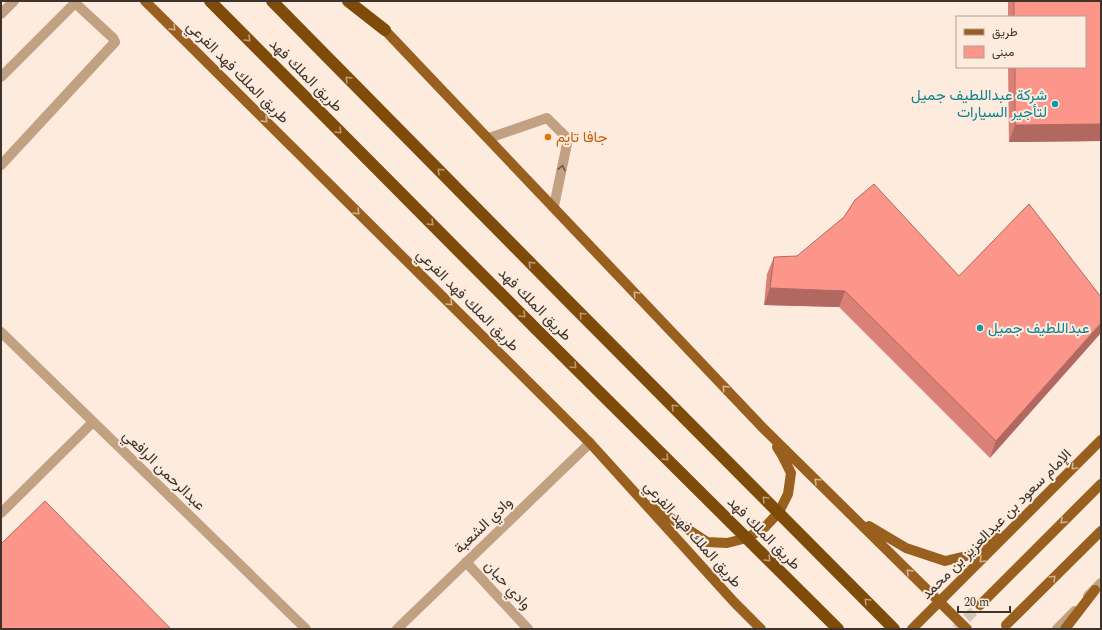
<svg xmlns="http://www.w3.org/2000/svg" width="1102" height="630" viewBox="0 0 1102 630" font-family="Spectral,Vazirmatn,serif">
  <style>
    .lines { fill: none; stroke-linecap: round; stroke-linejoin: round }
    .major-tunnel { stroke: #d6c6ba; stroke-width: 10; stroke-dasharray: 10 5; stroke-linecap: butt }
    .minor { stroke: #c2a183; stroke-width: 10 }
    .major { stroke: #985f1f; stroke-width: 10 }
    .highway { stroke: #7f4b0a; stroke-width: 12 }
    .wall { fill: #d98077 }
    .shaded-wall { fill: #b06861 }
    .building { fill: #fc958a; stroke: #b06861 }
    .oneway { stroke: #d5b391 }
    .oneway2 { stroke: #be9b74 }
    .oneway3 { stroke: #6b5a4a }
    .culture-dot { fill: #0f9aa8; stroke: #fdebdd; stroke-width: 1.5 }
    .food-dot { fill: #e8710a; stroke: #fdebdd; stroke-width: 1.5 }
    .labels { text-anchor: middle; stroke-width: 4; stroke-linejoin: round; paint-order: stroke }
    .street-label { font-size: 15px; fill: #3c332c; stroke: #fdebdd }
    .culture-label { font-size: 15px; fill: #0d838f; stroke: #fdebdd; text-anchor: end }
    .food-label { font-size: 15px; fill: #c56008; stroke: #fdebdd; text-anchor: start }
  </style>
  <rect width="100%" height="100%" fill="#fdebdd"/>
  <g class="lines">
    <path class="major-tunnel" d="M956,629l24,-24"/>
    <path class="minor" d="M1,14l13,-13
      M1,77l74,-74
      M489,138l58,-20 21,21 -14,67
      M1,165l114,-123 -2,-4 -40,-37
      M1,332l305,297
      M1,513l92,-91
      M466,562l62,67
      M1088,596l13,-13
      M397,629l193,-186
      M1057,629l18,-18"/>
    <path class="major" d="M145,1l445,442 144,159 27,27
      M380,25l383,403 204,201
      M651,505l56,37 20,1 20,-5 18,-11 14,-15 9,-18 3,-21 -9,-18 -5,-8
      M869,526l37,22 39,13 30,-7 24,-19
      M980,605l121,-121
      M1006,625l95,-94
      M912,629l189,-189
      M1065,629l30,-39"/>
    <path class="highway" d="M210,1l326,328 302,300
      M272,1l296,300 326,328
      M348,1l37,29"/>
  </g>
  <path class="wall" d="M1008,1h93v140l-92,1 -1,-75h77v-50h-77z
    M774,257l185,19 142,21 -111,161 -151,-151 -75,-2 3,-31z"/>
  <path class="shaded-wall" d="M1101,124v17l-92,1 6,-17z
    M770,288l75,3 -6,16 -75,-2z
    M1101,323v10l-111,125 6,-17z"/>
  <path class="building" d="M1014,1h87v123l-86,1v-58h70v-50h-71z
    M874,184l85,92 70,-72 72,93v26l-105,118 -151,-150 -75,-3 4,-31 23,-1 47,-39 11,-17z
    M45,501l126,128h-170v-85z"/>
  <defs><path id="oneway-chevron" d="M-2-3.5L2.5 0L-2 3.5" fill="none" stroke-width="1.6" stroke-linecap="round" stroke-linejoin="round"/></defs>
  <g class="oneway">
    <use href="#oneway-chevron" transform="translate(173 28) rotate(45)"/>
    <use href="#oneway-chevron" transform="translate(265 120) rotate(45)"/>
    <use href="#oneway-chevron" transform="translate(357 212) rotate(45)"/>
    <use href="#oneway-chevron" transform="translate(636 294) rotate(-133)"/>
    <use href="#oneway-chevron" transform="translate(450 303) rotate(45)"/>
    <use href="#oneway-chevron" transform="translate(725 388) rotate(-133)"/>
    <use href="#oneway-chevron" transform="translate(1074 467) rotate(135)"/>
    <use href="#oneway-chevron" transform="translate(817 481) rotate(-136)"/>
    <use href="#oneway-chevron" transform="translate(1063 521) rotate(135)"/>
    <use href="#oneway-chevron" transform="translate(982 560) rotate(135)"/>
    <use href="#oneway-chevron" transform="translate(909 572) rotate(-136)"/>
    <use href="#oneway-chevron" transform="translate(1053 578) rotate(-45)"/>
  </g>
  <g class="oneway2">
    <use href="#oneway-chevron" transform="translate(248 39) rotate(45)"/>
    <use href="#oneway-chevron" transform="translate(348 79) rotate(-135)"/>
    <use href="#oneway-chevron" transform="translate(339 131) rotate(45)"/>
    <use href="#oneway-chevron" transform="translate(440 171) rotate(-135)"/>
    <use href="#oneway-chevron" transform="translate(431 223) rotate(45)"/>
    <use href="#oneway-chevron" transform="translate(531 264) rotate(-135)"/>
    <use href="#oneway-chevron" transform="translate(523 315) rotate(45)"/>
    <use href="#oneway-chevron" transform="translate(582 315) rotate(-135)"/>
    <use href="#oneway-chevron" transform="translate(574 366) rotate(45)"/>
    <use href="#oneway-chevron" transform="translate(674 407) rotate(-135)"/>
    <use href="#oneway-chevron" transform="translate(666 458) rotate(45)"/>
    <use href="#oneway-chevron" transform="translate(765 499) rotate(-135)"/>
    <use href="#oneway-chevron" transform="translate(768 559) rotate(45)"/>
    <use href="#oneway-chevron" transform="translate(867 601) rotate(-135)"/>
  </g>
  <use class="oneway3" href="#oneway-chevron" transform="translate(562 168) rotate(-77)"/>
  <g class="culture-dot">
    <circle cx="1055" cy="104" r="4"/>
    <circle cx="980" cy="328" r="4"/>
  </g>
  <circle class="food-dot" cx="548" cy="137" r="4"/>
  <g class="labels">
    <g class="street-label">
      <text transform="translate(238 72) rotate(45)" y="5">طريق الملك فهد الفرعي</text>
      <text transform="translate(306 75) rotate(45)" y="5">طريق الملك فهد</text>
      <text transform="translate(468 300) rotate(45)" y="5">طريق الملك فهد الفرعي</text>
      <text transform="translate(535 304) rotate(45)" y="5">طريق الملك فهد</text>
      <text transform="translate(164 470) rotate(44)" y="5">عبدالرحمن الرافعي</text>
      <text transform="translate(996 524) rotate(-45)" y="5">الإمام سعود بن عبدالعزيز بن محمد</text>
      <text transform="translate(483 525) rotate(-44)" y="5">وادي الشعبة</text>
      <text transform="translate(764 533) rotate(45)" y="5">طريق الملك فهد</text>
      <text transform="translate(693 534) rotate(48)" y="5">طريق الملك فهد الفرعي</text>
      <text transform="translate(508 585) rotate(47)" y="5">وادي حبان</text>
    </g>
    <g class="culture-label">
      <text x="1047" y="100">شركة عبداللطيف جميل<tspan x="1047" dy="17">لتأجير السيارات</tspan></text>
      <text x="988" y="333" text-anchor="start">عبداللطيف جميل</text>
    </g>
    <g class="food-label">
      <text x="556" y="142">جافا تايم</text>
    </g>
  </g>
  <rect width="1102" height="630" fill="none" stroke="#3c332c" stroke-width="4"/>
  <rect x="956" y="16" width="130" height="52" fill="#fdebdd" stroke="#b0a196"/>
  <rect x="964" y="29" width="20" height="6" fill="#985f1f" stroke="#b0a196"/>
  <text x="992" y="36" font-size="12" fill="#3c332c">طريق</text>
  <rect x="964" y="46" width="20" height="12" fill="#fc958a" stroke="#b0a196"/>
  <text x="992" y="56" font-size="12" fill="#3c332c">مبنى</text>
  <path d="M958 606v6h52v-6" fill="none" stroke="#3c332c" stroke-width="2"/>
  <text x="964" y="606" font-size="12" fill="#3c332c" stroke="#fdebdd" stroke-width="3" paint-order="stroke">20 m</text>
</svg>
